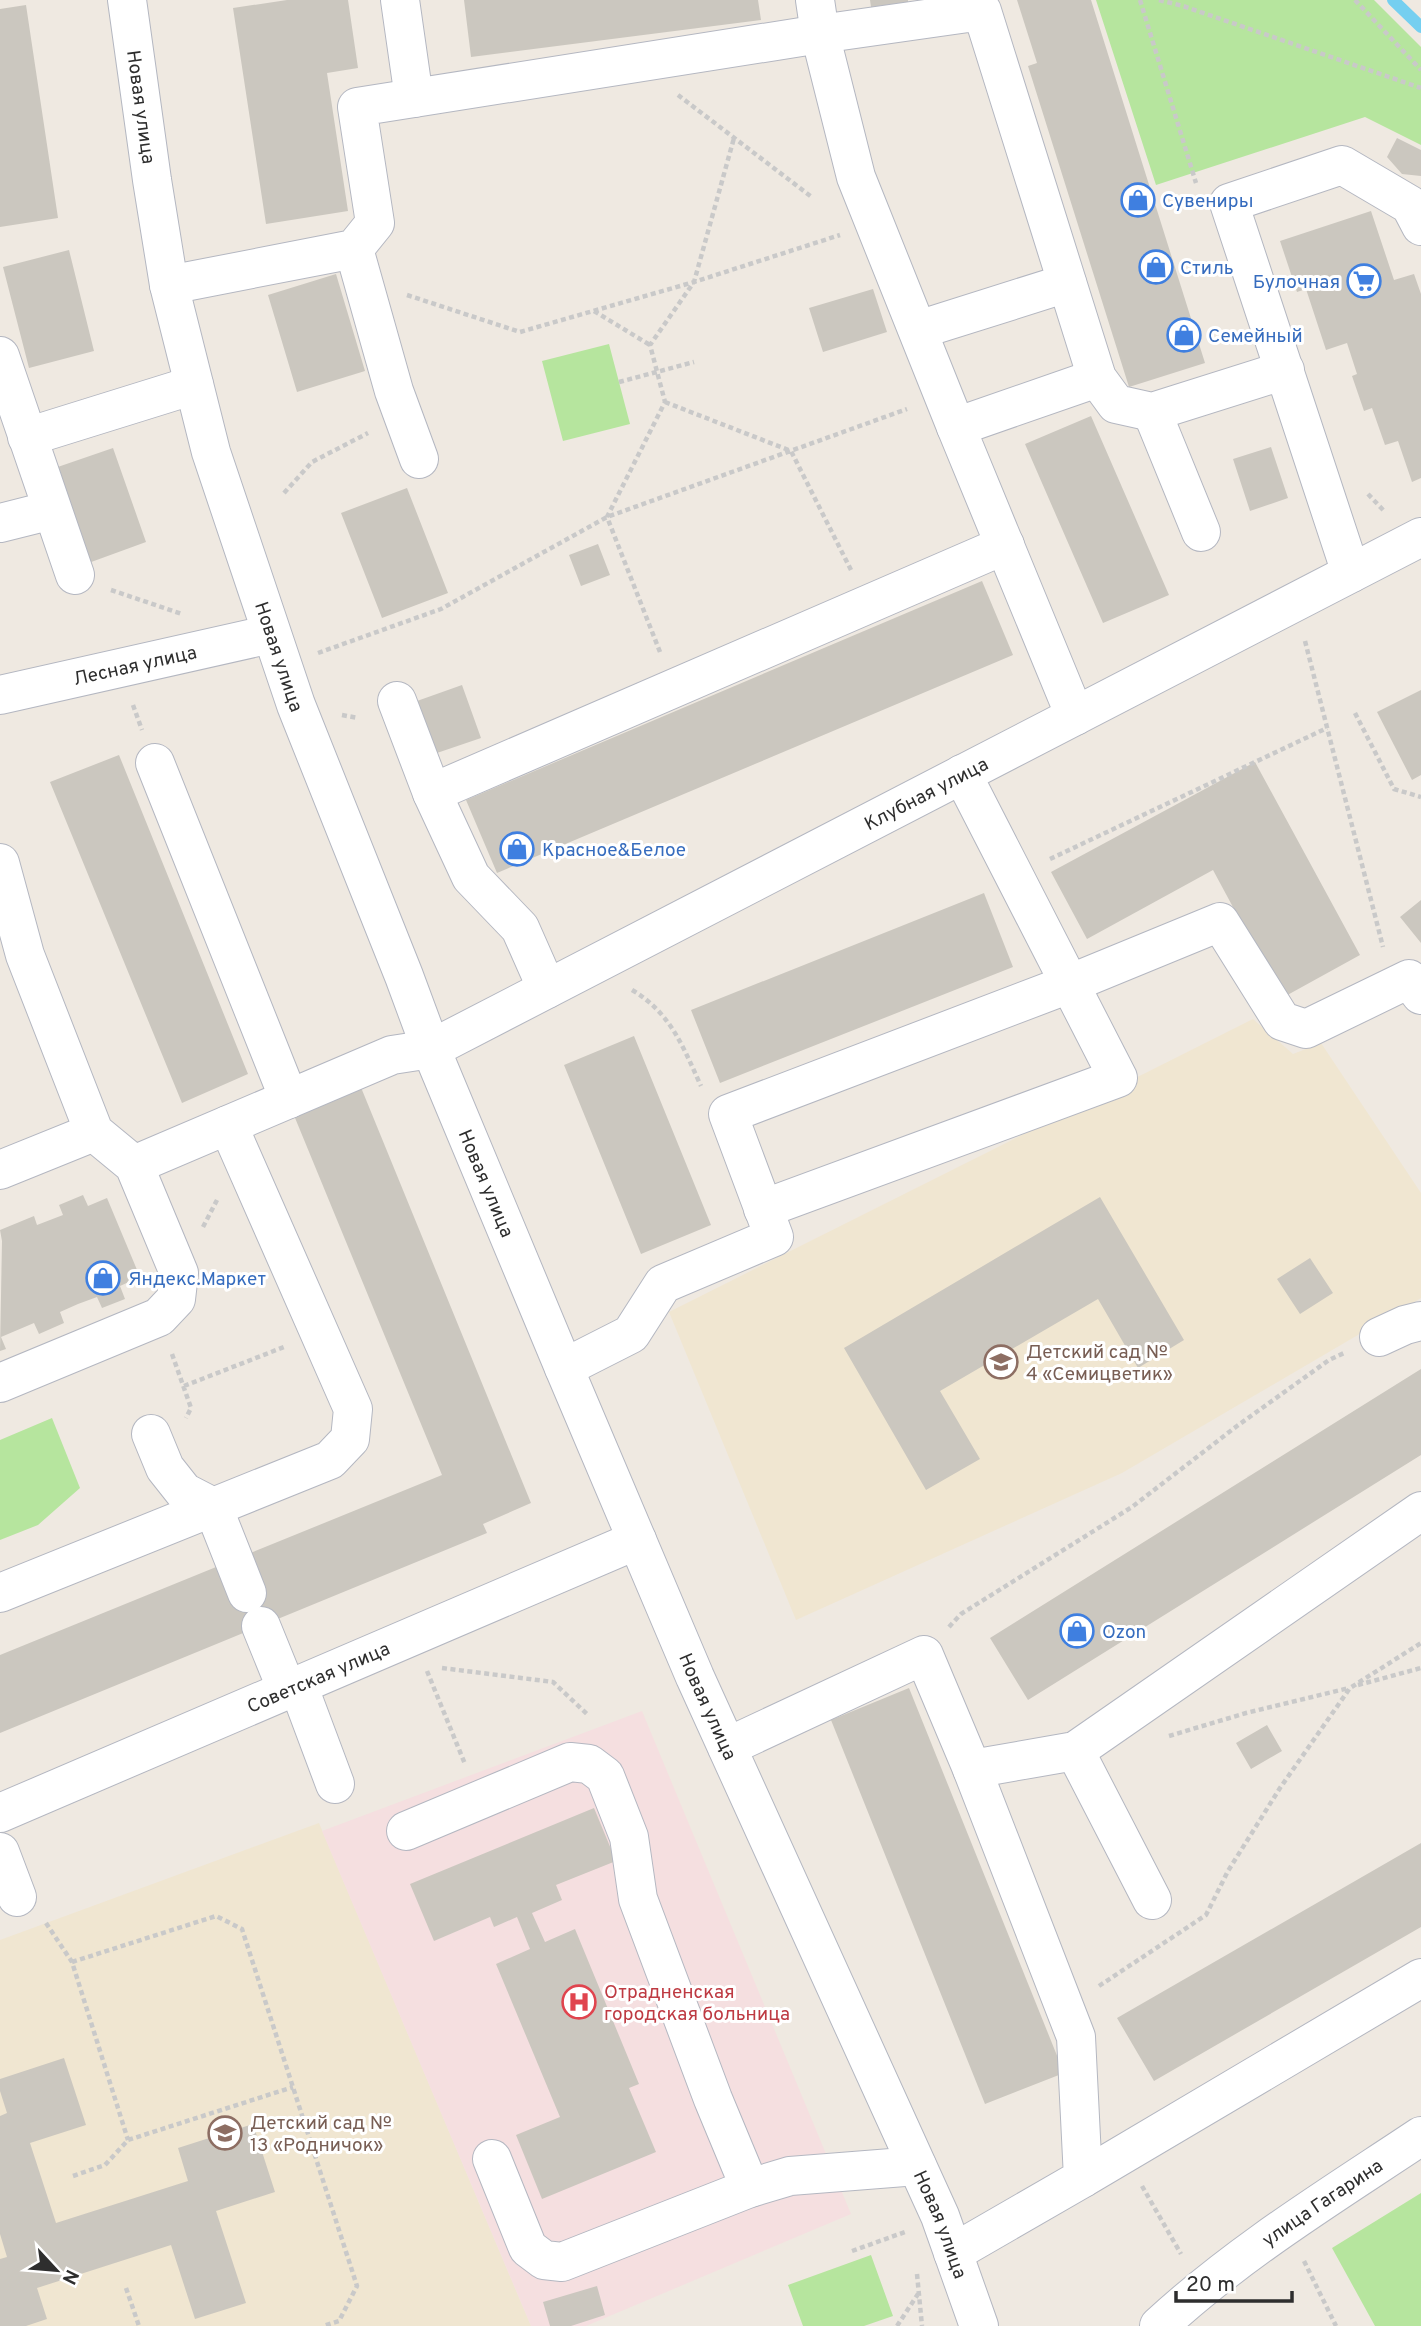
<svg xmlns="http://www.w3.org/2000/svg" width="1421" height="2326" viewBox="0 0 1421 2326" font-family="Overpass,sans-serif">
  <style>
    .education { fill: #f0e6d1 }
    .medical { fill: #f5dfe0 }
    .green { fill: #b6e59e }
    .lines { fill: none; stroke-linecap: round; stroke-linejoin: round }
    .stream { stroke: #75cff0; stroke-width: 12 }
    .building { fill: #cbc7bf }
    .minor-casing { stroke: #b4b7c1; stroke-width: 40 }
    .path { stroke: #c9c9c9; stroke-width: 4.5; stroke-dasharray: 5 3.5; stroke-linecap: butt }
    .minor { stroke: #fff; stroke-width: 38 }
    .labels { text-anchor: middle; stroke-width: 6; stroke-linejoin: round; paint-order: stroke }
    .street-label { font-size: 19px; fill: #2e2e2e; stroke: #fff }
    .shop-label { font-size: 19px; fill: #366cbe; stroke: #fff; text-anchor: start }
    .education-label { font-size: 19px; fill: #785e54; stroke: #fff; text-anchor: start }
    .health-label { font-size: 19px; fill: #be3a42; stroke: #fff; text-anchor: start }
  </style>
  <rect width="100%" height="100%" fill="#efe9e1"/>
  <path class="education" d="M1253,1019l40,35 28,-11 100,150v105l-299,175 -326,147 -127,-308z
    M319,1823l212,503h-531v-386z"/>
  <path class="medical" d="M642,1711l209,503 -265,112h-55l-209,-495z"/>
  <path class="green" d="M1096,0h278l47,47v98l-56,-28 -209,68z
    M609,344l21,80 -67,17 -21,-80z
    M52,1418l28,70 -42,37 -38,15v-100z
    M1421,2193v133h-46l-43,-78z
    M871,2255l22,61 -29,10h-61l-15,-41z"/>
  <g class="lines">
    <path class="stream" d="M1393,0l28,27"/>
  </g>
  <path class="building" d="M287,0h61l10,68 -31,5 21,138 -82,13 -33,-216z
    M464,0h294l3,20 -290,37z
    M870,0h38v2l-37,5z
    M1017,0h74l114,363 -76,24 -101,-321 9,-3z
    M26,5l32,213 -58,9v-218z
    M1397,138l24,12v26l-19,-2 -15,-17z
    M1371,211l23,69 20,-6 7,20v184l-9,4 -14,-41 -13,4 -13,-37 -8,3 -12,-35 5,-2 -10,-31 -21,7 -20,-61 -9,3 -17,-51z
    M69,250l25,101 -65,17 -26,-101z
    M336,274l29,97 -68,21 -29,-97z
    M873,289l14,43 -64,20 -14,-44z
    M1091,416l78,179 -66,28 -78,-179z
    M1271,447l17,51 -38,13 -17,-52z
    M113,448l33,94 -63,23 -34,-95z
    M407,488l41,105 -66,25 -41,-105z
    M598,544l12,31 -29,11 -12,-31z
    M982,581l31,74 -516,218 -31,-73z
    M462,685l19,53 -47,16 -17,-53z
    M1421,690v85l-9,5 -35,-68z
    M119,755l129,319 -66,29 -132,-321z
    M1255,762l105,193 -78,43 -69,-128 -126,69 -36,-67z
    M984,893l29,74 -293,116 -29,-73z
    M1421,900v43l-21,-26z
    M634,1036l77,189 -70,29 -77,-189z
    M360,1085l171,418 -48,21 4,9 -487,200v-78l442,-180 -149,-362z
    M83,1195l5,11 19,-8 33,79 -20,9 5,13 -23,9 -5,-11 -19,7 -18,8 4,11 -25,11 -5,-11 -33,14 5,12 -6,2 2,-110 -2,-11 34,-14 3,9 26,-10 -4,-10z
    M1100,1197l84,143 -46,28 -40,-69 -158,92 40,68 -54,31 -82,-142z
    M1310,1258l23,35 -33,21 -23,-35z
    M1421,1369v86l-393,245 -38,-62z
    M909,1688l155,385 -79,31 -154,-384z
    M1267,1725l15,26 -31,18 -15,-26z
    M594,1808l22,53 -60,24 6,15 -30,13 13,29 30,-13 64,155 -10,4 27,64 -114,47 -26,-64 44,-18 -64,-153 34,-15 -13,-32 -23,10 -4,-10 -56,24 -24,-57z
    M1421,1843v84l-267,154 -37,-63z
    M64,2058l22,67 -56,18 26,80 132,-42 -10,-33 75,-24 22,68 -59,19 30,92 -51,16 -24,-74 -134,43 10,31 -21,7h-26v-67l7,-2 -7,-23v-118l7,-3 -7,-22v-12z
    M597,2286l8,29 -34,11h-21l-7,-24z"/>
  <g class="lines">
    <defs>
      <g id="minor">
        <path id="s1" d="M127,0l25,180 17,105 42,167 85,253 108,271 27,73 133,319 131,309 245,539 39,110"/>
        <path d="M400,0l14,98 406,-64 36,143 100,250"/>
        <path d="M815,0l5,34 162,-23 115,367 19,26 36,8 133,-42"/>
        <path d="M354,249l40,142 25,68"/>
        <path d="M169,285l185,-36 21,-26 -18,-116 57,-9"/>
        <path d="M918,330l149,-47"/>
        <path d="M0,356l75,219"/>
        <path d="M1152,412l49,120"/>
        <path d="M27,437l167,-52"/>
        <path d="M0,523l52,-13"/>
        <path d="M1351,573l-122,-370 113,-38 68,40 11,21"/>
        <path id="s2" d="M0,695l271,-61"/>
        <path d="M397,701l35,92 573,-248"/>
        <path d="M1075,716l-119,-289 141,-49"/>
        <path d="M155,763l134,336"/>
        <path d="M432,793l39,84 49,51 27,61"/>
        <path d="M0,863l25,92 69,177 40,33 45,108 -3,26 -17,18 -159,66"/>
        <path id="s3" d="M134,1165l258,-110 39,-6 990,-512"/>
        <path d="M0,1170l94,-38"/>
        <path d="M763,1209l355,-131 -156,-304"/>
        <path d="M1379,1337l26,-12 16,-4"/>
        <path d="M564,1368l67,-34 32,-50 111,-47 -46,-123 341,-130 151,-62 62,99 24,8 103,-50 12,16"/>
        <path d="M151,1434l14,34 19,24 29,15 34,86"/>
        <path d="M0,1593l330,-133 20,-21 3,-30 -125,-284"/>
        <path d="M261,1626l26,64"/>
        <path d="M298,1685l37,99"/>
        <path d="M727,1747l197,-92 48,114 103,-18 346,-240"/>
        <path d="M1075,1751l77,149"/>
        <path id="s4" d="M0,1813l637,-273"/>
        <path d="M406,1831l164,-69 19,2 16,12 24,61 9,62 75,200 37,89"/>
        <path d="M0,1852l17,45"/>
        <path d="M492,2159l36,89 16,12 18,2 188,-74 40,-12 127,-10"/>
        <path d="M1083,2178l338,-200"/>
        <path d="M953,2253l130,-75 -7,-141 -104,-268"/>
        <path id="s5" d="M1159,2326c80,-74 172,-130 262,-190"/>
      </g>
    </defs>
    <use href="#minor" class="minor-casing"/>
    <path class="path" d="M1140,0l56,183
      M1159,0l24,6 238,82
      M1355,0l66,70
      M678,95l135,103
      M407,295l113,37 174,-50 146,-47
      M594,311l56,34
      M619,382l75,-20
      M665,402l126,49 60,119
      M284,493l28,-31 56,-29
      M1368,494l17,18
      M111,590l71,24
      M1305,641l78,306
      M660,652l-53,-135 58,-115 -15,-57 44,-63 40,-144
      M318,653l123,-44 166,-92 300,-108
      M133,705l9,25
      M1355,713l39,76 27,8
      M342,715l16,3
      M1050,859l277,-131
      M632,990c39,23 51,57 69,96
      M203,1227l15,-29
      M172,1354l19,54 -5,10
      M184,1386l100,-39
      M949,1627l12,-13 171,-107 105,-81 92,-66 15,-7
      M442,1668l111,14 35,33
      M427,1671l38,93
      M1358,1685l63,-17
      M1169,1736l77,-23 103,-25
      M46,1923l26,39 56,178
      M72,1962l144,-46 26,13 115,357 -18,35 -16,5
      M1099,1986l107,-71 22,-44 52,-83 70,-100 71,-45
      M73,2176l32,-11 23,-25 165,-53
      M1142,2186l39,68
      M852,2251l53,-19
      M1304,2261l32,65
      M917,2274l5,52
      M126,2288l13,38
      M897,2326l21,-32"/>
    <use href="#minor" class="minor"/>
  </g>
  <defs>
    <symbol id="shop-ring" viewBox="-11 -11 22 22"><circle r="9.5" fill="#fff" stroke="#3f7fe0" stroke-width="1.5"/><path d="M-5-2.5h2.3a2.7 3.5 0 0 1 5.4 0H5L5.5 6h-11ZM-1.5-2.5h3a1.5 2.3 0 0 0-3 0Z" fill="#3f7fe0"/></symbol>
    <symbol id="supermarket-ring" viewBox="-11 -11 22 22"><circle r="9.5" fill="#fff" stroke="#3f7fe0" stroke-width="1.5"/><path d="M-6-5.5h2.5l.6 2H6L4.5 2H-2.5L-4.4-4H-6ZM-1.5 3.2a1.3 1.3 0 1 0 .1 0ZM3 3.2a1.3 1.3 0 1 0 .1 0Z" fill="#3f7fe0"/></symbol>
    <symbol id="school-ring" viewBox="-11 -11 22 22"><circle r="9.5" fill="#fff" stroke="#8d6e63" stroke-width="1.5"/><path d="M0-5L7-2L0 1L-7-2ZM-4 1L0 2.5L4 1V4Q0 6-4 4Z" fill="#8d6e63"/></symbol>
    <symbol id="hospital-ring" viewBox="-11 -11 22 22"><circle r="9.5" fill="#fff" stroke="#e0444e" stroke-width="1.5"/><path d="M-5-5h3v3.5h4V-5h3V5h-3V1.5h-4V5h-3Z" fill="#e0444e"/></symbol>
  </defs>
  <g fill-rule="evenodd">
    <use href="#shop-ring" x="1119" y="181" width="38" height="38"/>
    <use href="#shop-ring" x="1137" y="248" width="38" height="38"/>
    <use href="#supermarket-ring" x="1345" y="262" width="38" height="38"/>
    <use href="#shop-ring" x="1165" y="316" width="38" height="38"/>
    <use href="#shop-ring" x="498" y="830" width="38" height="38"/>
    <use href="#shop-ring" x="84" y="1259" width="38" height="38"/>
    <use href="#school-ring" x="982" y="1343" width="38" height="38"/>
    <use href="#shop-ring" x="1058" y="1612" width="38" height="38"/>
    <use href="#hospital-ring" x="560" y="1983" width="38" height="38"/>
    <use href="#school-ring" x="206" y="2114" width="38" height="38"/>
  </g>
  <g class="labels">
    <g class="street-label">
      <text dy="7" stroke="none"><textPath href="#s1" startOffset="108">Новая улица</textPath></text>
      <text dy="7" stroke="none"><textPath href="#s1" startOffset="676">Новая улица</textPath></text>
      <text dy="7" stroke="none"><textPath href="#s2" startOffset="138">Лесная улица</textPath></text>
      <text dy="7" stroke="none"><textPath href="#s3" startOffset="877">Клубная улица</textPath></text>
      <text dy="7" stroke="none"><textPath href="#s1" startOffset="1242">Новая улица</textPath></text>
      <text dy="7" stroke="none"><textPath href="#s4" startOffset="346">Советская улица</textPath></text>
      <text dy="7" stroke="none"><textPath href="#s1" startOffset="1810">Новая улица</textPath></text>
      <text dy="7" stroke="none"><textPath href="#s5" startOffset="205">улица Гагарина</textPath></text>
      <text dy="7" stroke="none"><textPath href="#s1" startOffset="2378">Новая улица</textPath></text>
    </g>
    <g class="shop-label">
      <text x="1162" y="207">Сувениры</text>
      <text x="1180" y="274">Стиль</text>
      <text x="1340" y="288" text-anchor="end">Булочная</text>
      <text x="1208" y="342">Семейный</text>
      <text x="542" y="856">Красное&amp;Белое</text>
      <text x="128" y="1285">Яндекс.Маркет</text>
      <text x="1102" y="1638">Ozon</text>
    </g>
    <g class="education-label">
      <text x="1026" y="1358">Детский сад №<tspan x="1026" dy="22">4 «Семицветик»</tspan></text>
      <text x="250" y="2129">Детский сад №<tspan x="250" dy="22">13 «Родничок»</tspan></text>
    </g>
    <g class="health-label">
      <text x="604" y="1998">Отрадненская<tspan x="604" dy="22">городская больница</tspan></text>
    </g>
  </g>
  <g transform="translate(56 2270) rotate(116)" stroke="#ffffff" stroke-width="5" paint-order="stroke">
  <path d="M0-5L12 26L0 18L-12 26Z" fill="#2e2e2e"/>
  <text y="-10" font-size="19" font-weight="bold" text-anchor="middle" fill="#2e2e2e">N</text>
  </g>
  <path d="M1176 2291v10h116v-10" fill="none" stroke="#2e2e2e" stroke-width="3.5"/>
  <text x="1186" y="2291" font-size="21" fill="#2e2e2e" stroke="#ffffff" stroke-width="5" paint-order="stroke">20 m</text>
</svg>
